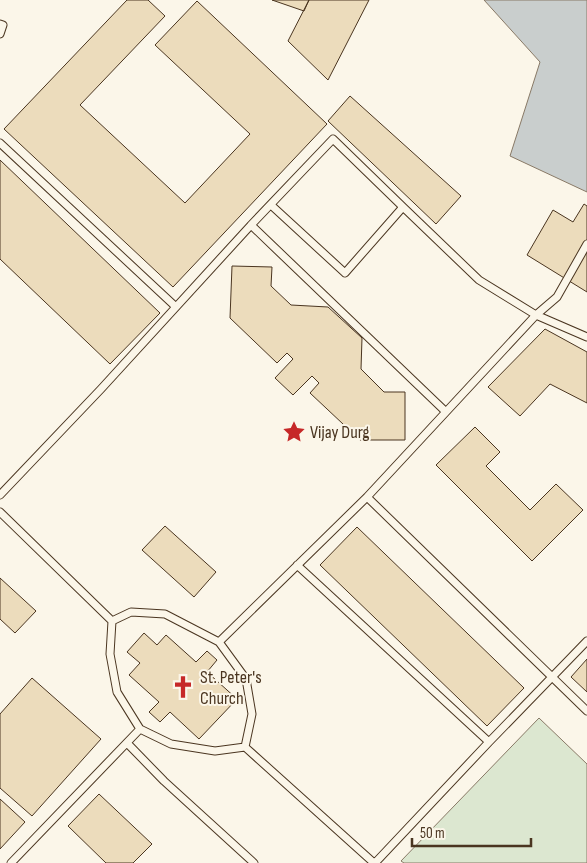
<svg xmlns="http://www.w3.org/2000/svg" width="587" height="863" viewBox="0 0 587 863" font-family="'Sofia Sans Condensed',sans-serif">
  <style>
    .green { fill: #dce7d0; stroke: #887966 }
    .water { fill: #c9cecd; stroke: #887966 }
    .building { fill: #ecdcbc; stroke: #4a3520 }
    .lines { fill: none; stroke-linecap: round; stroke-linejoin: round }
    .lane-casing { stroke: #4a3520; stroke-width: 9 }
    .lane { stroke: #fbf6e9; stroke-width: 7 }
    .labels { text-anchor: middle; stroke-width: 4; stroke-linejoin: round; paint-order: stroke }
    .poi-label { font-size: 18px; fill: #4a3520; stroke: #fbf6e9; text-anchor: start }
  </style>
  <rect width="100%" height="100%" fill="#fbf6e9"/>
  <path class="green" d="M539,718l48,46v99h-183l-3,-2z"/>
  <path class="water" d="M484,0h103v192l-77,-36 30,-94z"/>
  <path class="building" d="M127,0h21l17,16 -85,89 105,98 65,-69 -95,-89 42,-44 130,123 -154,163 -169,-158z
    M272,0h37l-5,11z
    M309,0h60l-41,80 -40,-39z
    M350,96l111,100 -25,28 -108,-103z
    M0,160l160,153 -50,51 -110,-105z
    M584,204l3,2v86l-60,-37 26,-45 20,12z
    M232,266l40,1 -1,19 20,19 37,2 34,31 -1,31 23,23h21v48h-45l-50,-47 9,-10 -7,-7 -19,19 -18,-17 18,-19 -6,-6 -10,10 -47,-45z
    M545,329l42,23v51l-37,-19 -30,32 -32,-29z
    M475,427l25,25 -14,14 44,44 26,-26 27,26 -51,51 -96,-96z
    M165,526l51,46 -22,25 -52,-47z
    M357,527l167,161 -37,38 -167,-161z
    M0,578l36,33 -21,22 -15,-14z
    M144,633l13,12 9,-10 30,27 11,-11 10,9 -10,12 30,27 -38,40 -29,-27 -10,10 -11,-10 10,-10 -30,-27 11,-12 -13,-11z
    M587,659v33l-16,-15z
    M32,678l69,61 -69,77 -32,-28v-74z
    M99,794l53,50 -19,19h-27l-38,-37z
    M0,799l25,23 -25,27z"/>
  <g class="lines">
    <defs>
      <path id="lane" d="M0,24l3,1 -3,9
        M0,143l176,164
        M403,207l76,73 57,35 51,22
        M251,225l82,-86 70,68 -58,66 -74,-68
        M0,495l101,-106 150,-164 194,186
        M367,497l220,214
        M0,512l112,109 -2,33 7,38 23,37 31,15 44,7 30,-4 7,-33 -6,-35 -27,-37 -54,-28 -34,-2 -19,9
        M297,565l192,177
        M219,642l148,-145 169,-182 21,-18 30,-53
        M127,743l37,38 90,82
        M245,747l129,116
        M11,863l129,-134
        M375,863l114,-121 98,-101"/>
    </defs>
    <use href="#lane" class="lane-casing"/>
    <use href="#lane" class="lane"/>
  </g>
  <defs>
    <symbol id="sight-bare" viewBox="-9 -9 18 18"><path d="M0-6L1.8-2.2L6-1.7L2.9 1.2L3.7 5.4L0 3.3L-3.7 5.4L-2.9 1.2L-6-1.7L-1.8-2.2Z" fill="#c62828" stroke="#fbf6e9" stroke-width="2.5" paint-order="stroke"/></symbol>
    <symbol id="church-bare" viewBox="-9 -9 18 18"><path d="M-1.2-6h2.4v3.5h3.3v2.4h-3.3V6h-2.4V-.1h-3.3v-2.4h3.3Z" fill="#c62828" stroke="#fbf6e9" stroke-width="2.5" paint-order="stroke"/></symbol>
  </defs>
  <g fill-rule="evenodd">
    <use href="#sight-bare" x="278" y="416" width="32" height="32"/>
    <use href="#church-bare" x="167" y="671" width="32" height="32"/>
  </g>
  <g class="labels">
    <g class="poi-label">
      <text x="310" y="438">Vijay Durg</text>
      <text x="200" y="683">St. Peter's<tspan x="200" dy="21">Church</tspan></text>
    </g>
  </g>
  <path d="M412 838v8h119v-8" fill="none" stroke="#4a3520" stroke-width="2.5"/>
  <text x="420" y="838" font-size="15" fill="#4a3520" stroke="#fbf6e9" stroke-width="4" paint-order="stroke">50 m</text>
</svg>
